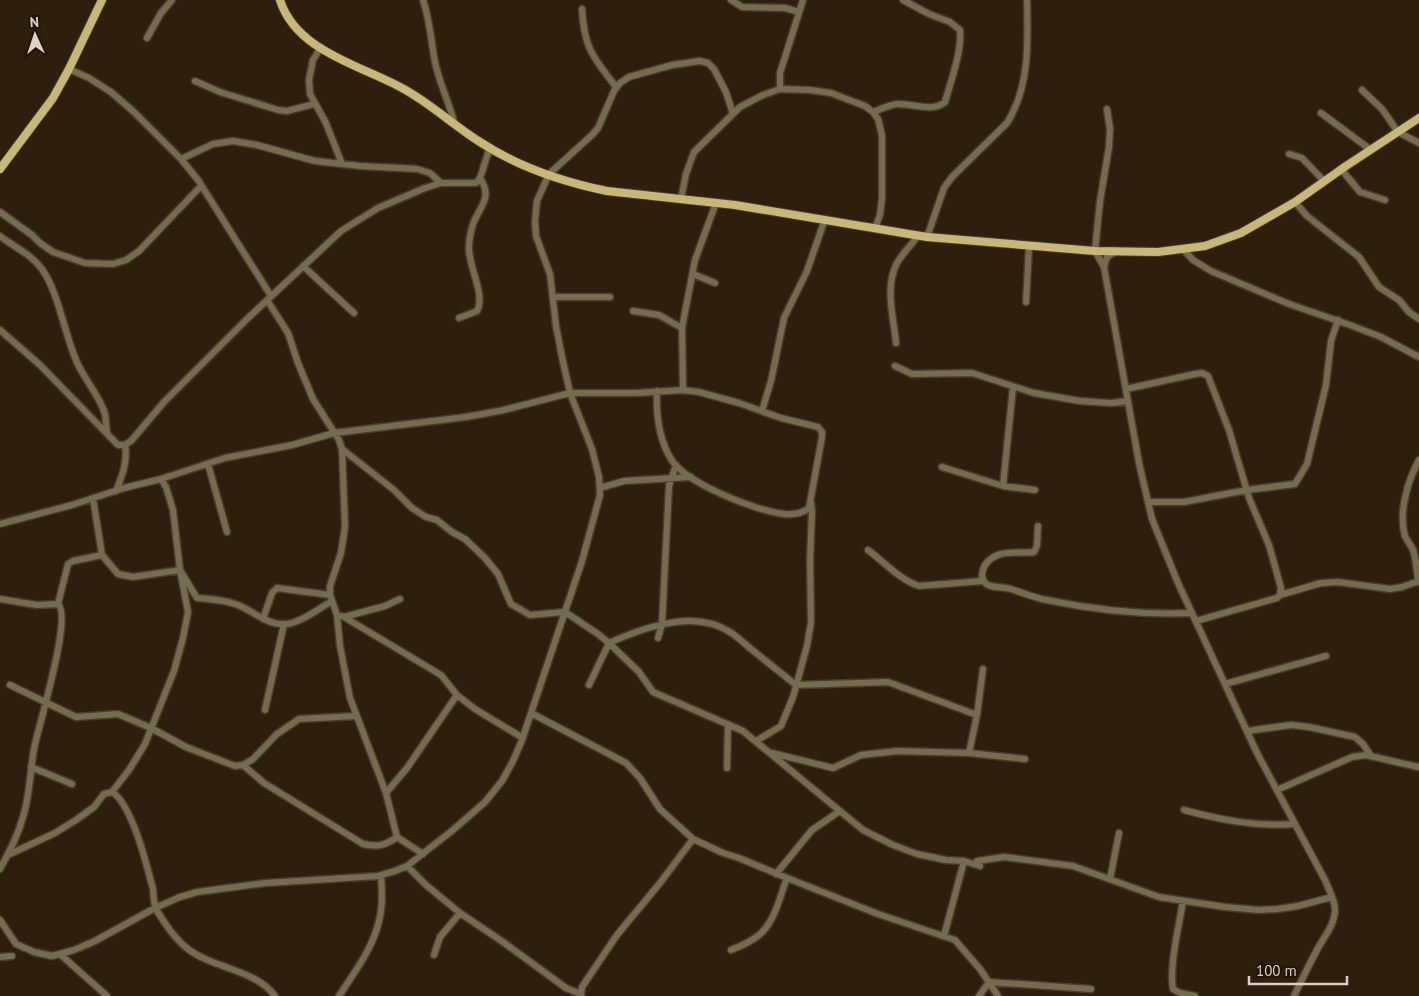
<svg xmlns="http://www.w3.org/2000/svg" width="1419" height="996" viewBox="0 0 1419 996" font-family="'PT Sans',sans-serif">
  <style>
    .lines { fill: none; stroke-linecap: round; stroke-linejoin: round }
    .minor-casing { stroke: #4a3b2c; stroke-width: 9 }
    .major-casing { stroke: #4a3b2c; stroke-width: 10 }
    .minor { stroke: #746c4f; stroke-width: 6 }
    .major { stroke: #c7b879; stroke-width: 8 }
  </style>
  <rect width="100%" height="100%" fill="#2e1e0e"/>
  <g class="lines">
    <defs>
      <path id="minor" d="M423,0c7,20 8,41 12,62 4,20 14,40 19,60
        M731,0l11,7 43,1 14,4
        M582,9c2,39 11,48 34,78
        M147,38l14,-25 11,-13
        M321,47l-8,13 -4,20 1,14 16,29 16,41
        M69,69l20,9 22,14 23,20 47,47 17,21 73,116
        M195,81l25,11 58,18 9,1 27,-7
        M780,89v-16l23,-73
        M1362,90l20,19 16,23 21,11
        M1107,109l3,20 -1,18 -9,54 -5,50 9,16 35,196 13,56 26,64 79,170 68,127c4,10 10,20 10,30 0,15 -12,28 -18,40 -8,15 -16,31 -23,46
        M873,112c8,-3 16,-7 24,-8 16,-1 35,9 48,-2 6,-21 17,-51 15,-72l-10,-8 -21,-8 -26,-14
        M1321,113l50,37
        M1289,154l13,4 22,23
        M181,159l32,-15 20,-3 24,4 58,16 45,5 57,3 13,4 11,10
        M1341,169l19,23 25,8
        M681,199l5,-25 8,-22 46,-45 23,-12 17,-6 30,1 21,3 34,13 8,6 5,7 4,16v63l-2,17 -5,13
        M1295,202l12,14 52,41 20,30 20,13 10,12 10,7
        M0,212l32,23 8,8 13,9 32,11 28,1 13,-4 13,-9 62,-65
        M0,236c14,11 31,18 42,33 17,25 22,63 34,91 7,18 24,36 29,54 1,6 1,13 2,19
        M927,237l17,-49 8,-11 55,-54c23,-37 21,-81 20,-123
        M1183,249l10,11 18,11 78,33 61,21 31,12 38,20
        M303,266l51,47
        M1104,267l3,-10 8,-5
        M693,274l22,9
        M553,297h57
        M267,300l21,33 10,30 15,36 26,41 3,9 3,78 -4,26 -11,33v9l7,20 3,31 10,52 36,95 11,44 26,17
        M1026,302l3,-55
        M633,311l26,4 23,13 1,62
        M459,318l18,-7c9,-16 -9,-45 -8,-64 0,-7 2,-16 4,-23 7,-18 20,-26 7,-46
        M682,328l13,-68 21,-57
        M0,330l40,35 78,80h7l6,-4 33,-39 83,-83 94,-88 37,-23 47,-20 16,-5h35l4,-5 10,-31
        M896,343c-2,-25 -12,-55 1,-80 6,-10 14,-18 21,-27
        M895,366l17,8 60,-1 62,20 46,8 31,2 17,-2
        M1126,389l69,-15 7,-1 6,3 21,54 20,68 20,47 12,43 -1,7 -3,3 -81,23
        M762,411l9,-30 13,-63 23,-47 18,-52
        M342,449l52,41 18,18 14,9 11,3 15,12 13,7 20,19 13,16 13,30 19,11 35,-3 33,22 11,9 30,29 14,20 90,39 120,99 30,15 24,9 29,6 18,1 16,5 -3,-5 27,-4 69,9 86,31 66,10 33,3 20,-1 20,-3 34,-9
        M208,464l19,68
        M942,467l61,19 10,-99
        M161,479l5,8 7,23 7,60 17,28c14,1 28,2 41,7 17,7 34,24 54,18 14,-4 28,-15 40,-22
        M1003,486l32,4
        M600,488l24,-7 67,-4
        M116,491c6,-15 12,-30 9,-46
        M93,498l9,57 16,19 15,3 47,-7 8,42 -5,26 -9,33 -29,73 -16,26 -17,22
        M1148,502h36l63,-12 48,-6 12,-20 19,-79 5,-44 7,-21
        M0,524l72,-19 52,-17 37,-9 64,-21 67,-13 42,-12 132,-16 38,-7 66,-17h67l46,-3 16,2 40,11 42,15 37,9 4,5v5l-13,71c-8,6 -16,7 -25,6 -28,-3 -99,-31 -113,-55 -12,-20 -15,-45 -14,-68
        M1038,526l-1,20 -3,6c-18,2 -37,-4 -49,13 -2,4 -3,7 -3,11 1,4 3,8 6,9 7,3 16,2 23,4 12,4 24,9 36,11 47,10 97,15 145,13
        M868,550c16,12 32,30 51,36l64,-5
        M1418,580c-1,-10 -2,-21 -5,-30 -2,-5 -6,-9 -8,-14 -7,-23 3,-56 14,-76
        M1280,595l41,-12 17,-1 52,7 12,-2 17,-6
        M0,599l37,6 21,-1c15,12 -20,123 -24,145 -4,22 -4,46 -11,68 -5,19 -14,35 -23,52
        M58,604l10,-40 5,-3 29,-6
        M341,616l3,1 41,-11 15,-7
        M344,617l97,58 16,20 18,14 48,29
        M263,619l9,-26 5,-5 53,7
        M658,638l4,-14 7,-138 7,-21
        M1225,684l101,-28
        M10,685l66,32 42,-3 33,14 35,19 49,19 8,-1 10,-6 24,-25 22,-15 57,-3
        M589,685l20,-42c36,-16 85,-34 121,-11 8,5 15,12 21,17 15,12 30,24 45,36l92,-3 89,33
        M265,710l19,-86
        M531,713l95,50 14,15 20,31 33,30 30,14 16,5 48,20 91,36 77,26 25,29 18,27
        M1247,731l44,-6 18,2 46,10 8,7 8,12
        M756,741l25,-15 12,-29 14,-51 4,-24 -1,-62 2,-49 -1,-8
        M772,753l61,15 28,-13 37,-4 71,2 56,6
        M969,753l8,-38 6,-46
        M243,765l21,18 99,61c14,3 22,2 34,-7
        M31,767l41,17
        M727,768l1,-43
        M1277,790l75,-33 14,-2 52,12
        M386,793l21,-25 50,-73
        M1184,810c37,10 73,17 111,14
        M8,855l47,-22 21,-13 18,-13 10,-13 8,-2c20,12 35,74 41,97 1,7 0,16 4,22 9,14 18,28 31,38 26,20 67,20 87,47
        M407,866l19,19 34,28 43,29 63,46 15,6
        M776,874l36,-44 28,-19
        M1110,879l9,-46
        M1183,901c-4,25 -14,65 -10,88l7,4 15,3
        M0,920l16,24 18,8 18,4 22,-6 21,-9 60,-33 25,-11 17,-5 69,-9 112,-7 17,-5 12,-5 46,-36 32,-28 17,-21 11,-20 9,-21 60,-179 18,-66 -1,-18 -7,-28 -22,-56 -8,-36 -6,-31 -6,-52 -14,-38 -1,-15 2,-20 12,-27 43,-39 6,-7 16,-37 6,-8 9,-6 43,-12 28,-4 8,2 6,6 12,23 7,22
        M944,936l20,-75
        M731,950c10,-4 20,-8 28,-15 16,-13 21,-39 28,-57
        M61,955l46,41
        M434,955l6,-18 20,-24
        M0,957l12,-1
        M339,996c15,-23 34,-48 40,-75 4,-15 3,-31 2,-46
        M581,996l1,-9 35,-52 43,-52 33,-44
        M979,996l10,-14 102,7"/>
      <path id="major" d="M280,0c16,51 80,65 122,88 28,15 51,37 78,54 37,24 83,40 127,49l128,14 192,32 168,14 63,1 47,-6 36,-13 54,-31 51,-36 73,-48
        M0,169l53,-71 16,-29 33,-69"/>
    </defs>
    <use href="#minor" class="minor-casing"/>
    <use href="#major" class="major-casing"/>
    <use href="#minor" class="minor"/>
    <use href="#major" class="major"/>
  </g>
  <g transform="translate(35 35) rotate(357)" stroke="#241405" stroke-width="4" paint-order="stroke">
  <path d="M0-4L9 19L0 12L-9 19Z" fill="#dcd1c7"/>
  <text y="-8" font-size="14" font-weight="bold" text-anchor="middle" fill="#dcd1c7">N</text>
  </g>
  <path d="M1249 976v8h98v-8" fill="none" stroke="#dcd1c7" stroke-width="2.5"/>
  <text x="1256" y="976" font-size="15" fill="#dcd1c7" stroke="#241405" stroke-width="4" paint-order="stroke">100 m</text>
</svg>
